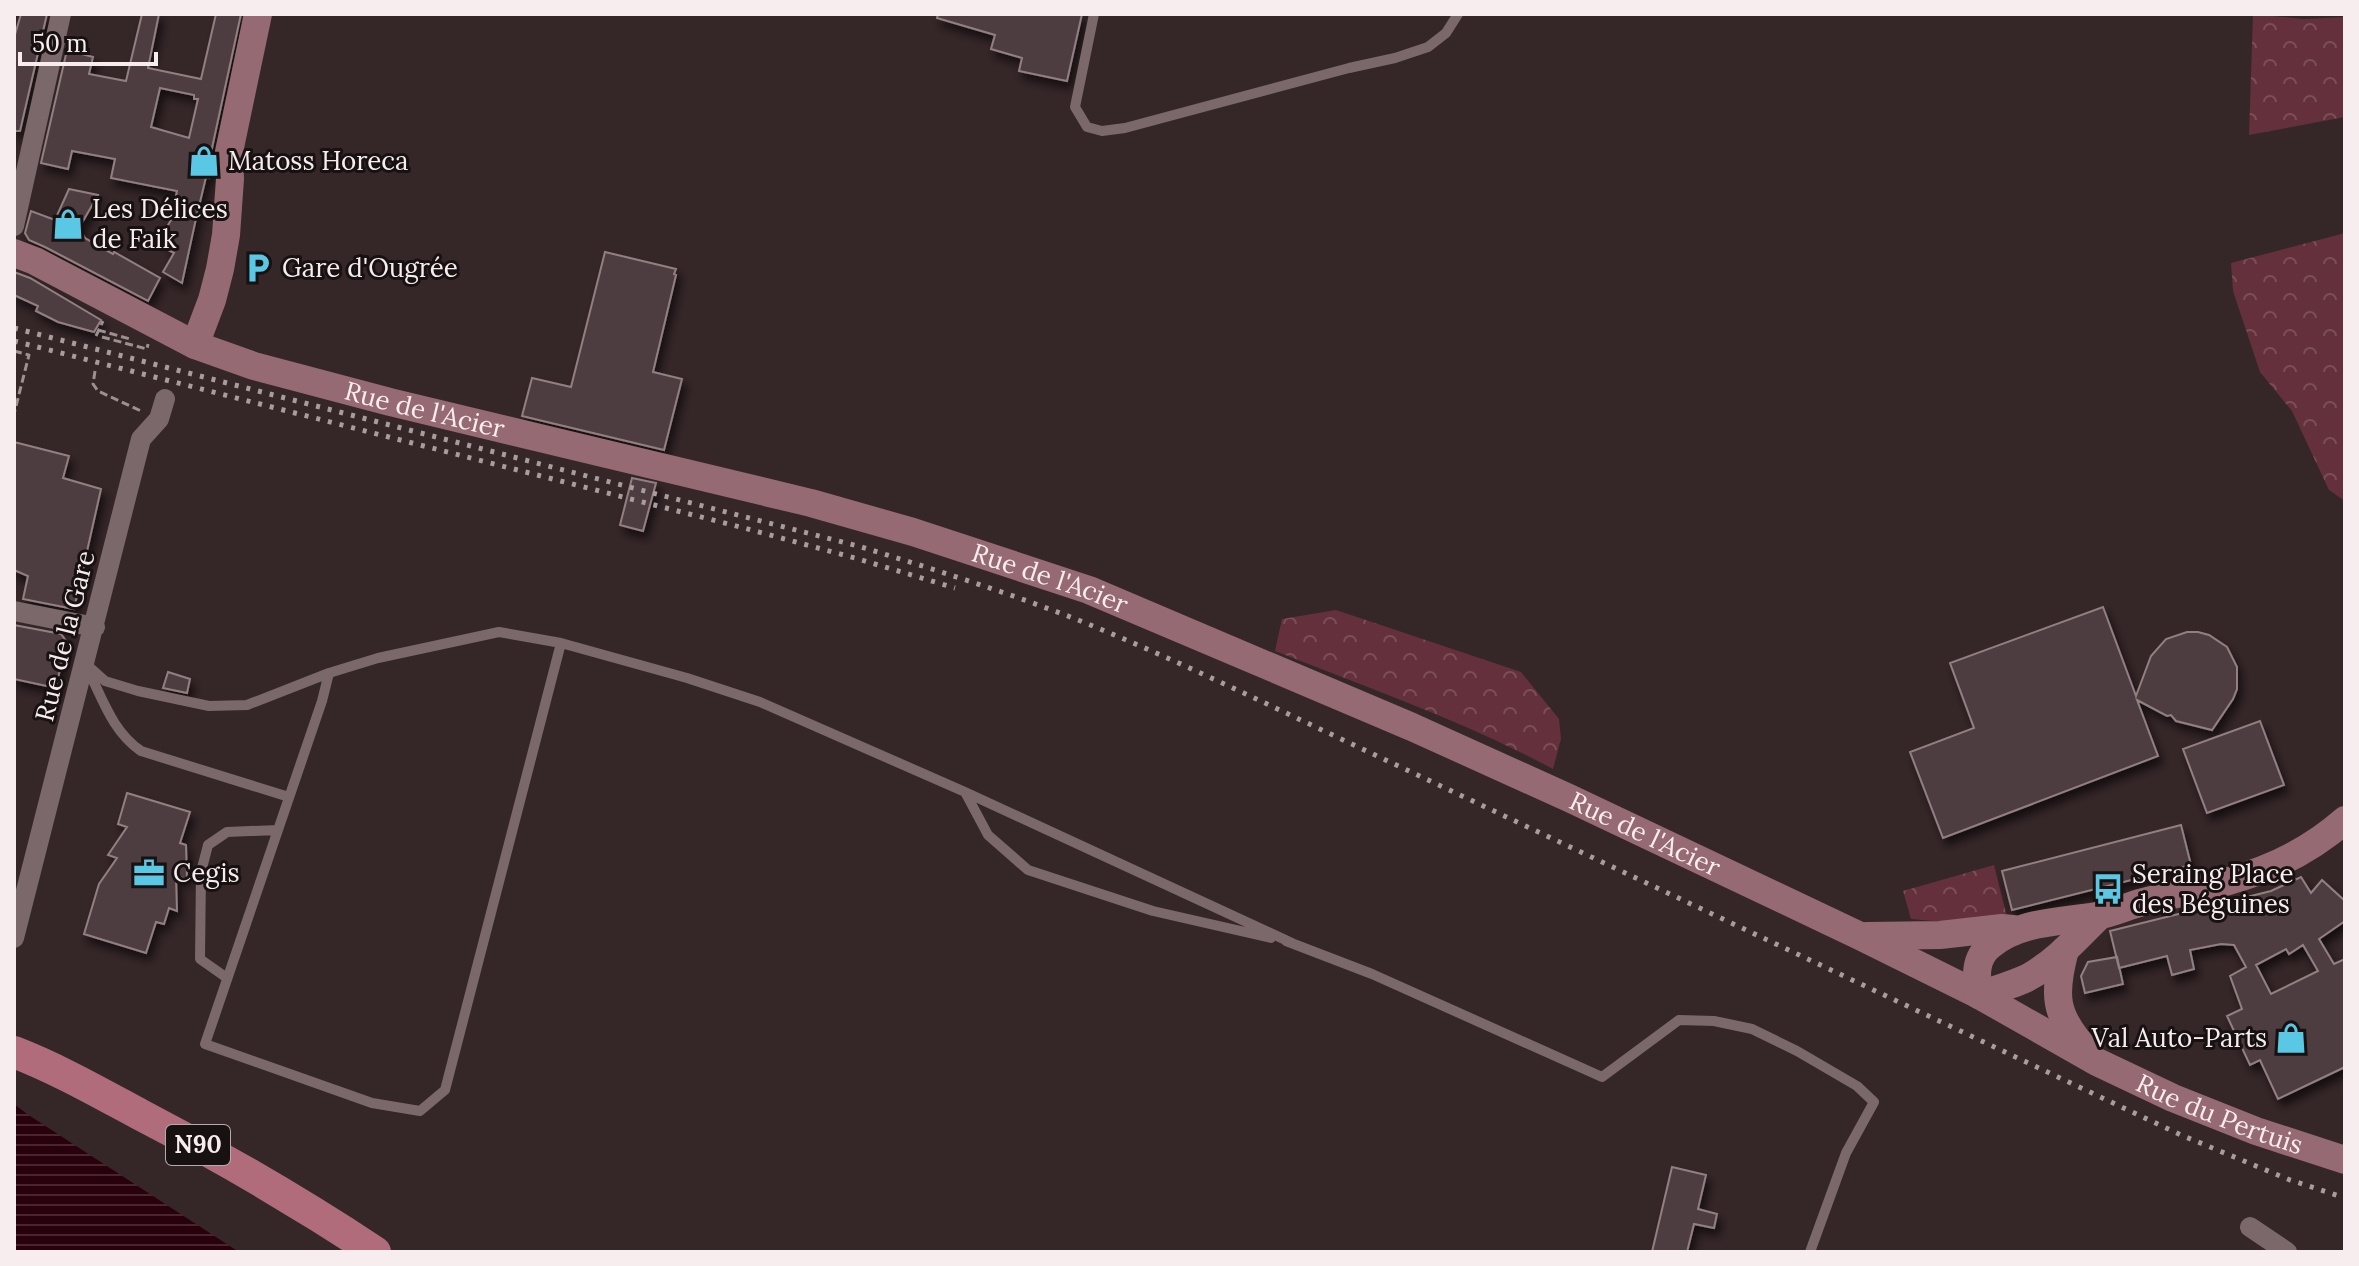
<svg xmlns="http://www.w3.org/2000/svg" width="2359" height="1266" viewBox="0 0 2359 1266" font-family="Lora,serif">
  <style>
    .forest { fill: url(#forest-crowns) }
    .water { fill: url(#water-rules) }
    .building { fill: #4d3d3f; stroke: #927f81; stroke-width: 2; fill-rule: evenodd; filter: url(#shadow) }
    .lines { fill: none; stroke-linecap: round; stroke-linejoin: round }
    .path { stroke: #9c9091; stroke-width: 3; stroke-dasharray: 8 4; stroke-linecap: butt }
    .service { stroke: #7a686a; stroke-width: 10 }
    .minor { stroke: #7a686a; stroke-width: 20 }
    .secondary { stroke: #956a72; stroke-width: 28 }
    .primary { stroke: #b06c7a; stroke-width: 32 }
    .rail { stroke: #a89c9e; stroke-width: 5; stroke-dasharray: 4 8; stroke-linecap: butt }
    .labels { text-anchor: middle; stroke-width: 6; stroke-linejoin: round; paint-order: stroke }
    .shield { fill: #181112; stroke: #b4abac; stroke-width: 2 }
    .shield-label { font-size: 24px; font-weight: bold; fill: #f7edee }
    .poi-label { font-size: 26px; fill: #f7edee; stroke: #181112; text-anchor: start }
    .street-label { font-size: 26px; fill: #f7edee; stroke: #181112 }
  </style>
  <defs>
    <pattern id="forest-crowns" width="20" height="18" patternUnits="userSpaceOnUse" patternTransform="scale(2)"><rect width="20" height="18" fill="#64303b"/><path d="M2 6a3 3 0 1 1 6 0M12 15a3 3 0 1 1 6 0" fill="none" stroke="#7b4e58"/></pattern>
    <pattern id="water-rules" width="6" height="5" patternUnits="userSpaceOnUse" patternTransform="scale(2)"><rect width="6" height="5" fill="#28010c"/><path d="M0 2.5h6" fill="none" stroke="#482630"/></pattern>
    <filter id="shadow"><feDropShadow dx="4" dy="7" stdDeviation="4" flood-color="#0009"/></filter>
  </defs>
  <rect width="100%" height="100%" fill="#352628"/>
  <path class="forest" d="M2253,14l51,5 41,-2v100l-96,18z
    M2345,233v268l-16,-11 -37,-79 -32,-39 -27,-81 -2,-28z
    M1336,610l185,62 38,47 2,20 -8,30c-89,-48 -185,-81 -278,-118l7,-32z
    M1994,865l13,52 -38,7 -58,-5 -8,-28z"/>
  <path class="water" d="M14,1104l13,10 212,138h-225z"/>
  <path class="building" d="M21,14h26l-27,117h-6v-93z
    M142,14h17l-11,54 53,11 15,-65h25l-29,134 -3,30 -3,-1 -11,46 -13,60 -19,-11 11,-19 -6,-3 2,-8 -10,-3 11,-19 6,-29 -66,-13 4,-19 -43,-8 -4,18 -27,-6 26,-113 26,7 -4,17 37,7zM160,88l34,7v4h4l-9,39 -38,-11z
    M938,14h144l-15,67 -48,-10 3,-13 -31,-9 4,-14 -58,-17z
    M69,189l29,6 -19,33 6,10 28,16 1,-2 46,26 -12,23 -103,-54 -16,-7 -4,-7 6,-22 24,9z
    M605,252l71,17 -2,5 2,1 -23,97 29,7 -18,71 -142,-34 10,-38 39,9z
    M14,272l16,6 71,42 -7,12 -36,-10 -22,-11 2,-5 -24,-11z
    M14,442l55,14 -6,22 38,11 -27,120 -51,-10 5,-23 -14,-6z
    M632,478l24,5 -13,48 -23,-6z
    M2103,607l33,89 15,-40 15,-17 21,-7h11l11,3 18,12 10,20v22l-4,10 -21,31 -36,-9 -5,-6 -4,1 -30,-16 21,56 -215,82 -33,-86 64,-24 -24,-65z
    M14,625l47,9 5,7 -10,47 -42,-9z
    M168,672l22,7 -3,14 -24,-5z
    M2260,721l24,64 -77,28 -24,-64z
    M127,793l63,19 -10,31 6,2 1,34 -11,-3 1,35 -8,-3 -5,16 -8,-2 -10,31 -62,-19 15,-50 18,-26 -9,-3 19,-28 -9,-3z
    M2181,825l10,40 -179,45 -10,-39z
    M2301,877l10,16 11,-13 23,21v20l-26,18 15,25 11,-5v108l-67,32 -18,-39 -10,5 -23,-49 15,-7 -12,-33 16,-9 -12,-22 -13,-1 -31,6 4,19 -22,6 -5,-19 -48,12 -9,-37 161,-40zM2303,945l15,26 -47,23 -15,-29 30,-16 3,5z
    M2117,957l6,27 -38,9 -4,-17 7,-14z
    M1672,1167l34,8 -8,34 19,5 -3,14 -20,-4 -7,28h-35z"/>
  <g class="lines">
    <path class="path" d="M98,330l32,9
      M96,336l7,-15
      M102,337l45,12 1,-5
      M14,351l15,4 -15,59
      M95,371l-2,13 5,7 43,20"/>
    <path class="service" d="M1094,14l-19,93 12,20 15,4 23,-3 224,-60 46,-10 33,-11 18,-14 12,-19
      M86,664l19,17 33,10 71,15 38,-1 82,-32 49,-15 121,-26 62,11 126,35 73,24 205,90 327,151
      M88,670c15,30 25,62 53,81l148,46
      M329,673l-7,28 -117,343 167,59 48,8 25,-21 116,-447
      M965,792l23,43 40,35 125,41 118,27
      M1286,941l86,33 230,103 77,-57 35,1 38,8 45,22 60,35 17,16 -28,51 -36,99
      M227,978l-27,-19 1,-87 7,-27 19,-13 51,-2"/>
    <path class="minor" d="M14,226l47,-212
      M14,611l81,16
      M14,938l127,-499 18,-20 6,-20
      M2250,1227l37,25"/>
    <g class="secondary">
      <path id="s1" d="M14,253l21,8 160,84 59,21 136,36 421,101 102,29 176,58 323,137 157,71 291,138 119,59 118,67 76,36 83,33 89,29"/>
      <path d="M195,345l17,-45 8,-31 6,-34 4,-56 -1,-27 29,-138"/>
      <path d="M1867,936l73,-1 62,-7 11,1"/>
      <path d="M2065,950c-12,45 -11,65 21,100"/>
      <path d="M1979,995c-3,-18 -5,-37 12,-50 29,-24 70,-23 105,-29 16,-2 31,-10 47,-14 78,-19 139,-27 202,-82"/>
      <path d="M1979,995c16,-5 33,-10 48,-17 28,-15 50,-40 72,-62"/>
    </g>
    <path class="primary" d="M14,1052c44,17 86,41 127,63 81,42 158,87 234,137"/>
    <path class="rail" d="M14,328l844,218c72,22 145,45 215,72 78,31 154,67 230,103l878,414 109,45 55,18
      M14,341l730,187 111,30 100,30"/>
  </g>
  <defs>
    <symbol id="shop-bare" viewBox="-9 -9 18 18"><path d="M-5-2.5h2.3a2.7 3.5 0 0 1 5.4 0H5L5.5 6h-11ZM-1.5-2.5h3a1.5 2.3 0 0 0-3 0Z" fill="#5ac8e5" stroke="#181112" stroke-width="2.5" paint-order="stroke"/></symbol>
    <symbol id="parking-bare" viewBox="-9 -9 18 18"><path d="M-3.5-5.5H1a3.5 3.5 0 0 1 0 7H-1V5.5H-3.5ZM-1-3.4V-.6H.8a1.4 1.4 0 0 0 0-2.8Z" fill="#5ac8e5" stroke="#181112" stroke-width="2.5" paint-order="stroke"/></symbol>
    <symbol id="office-bare" viewBox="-9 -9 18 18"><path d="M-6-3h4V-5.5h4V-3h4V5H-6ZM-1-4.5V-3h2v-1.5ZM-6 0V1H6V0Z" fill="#5ac8e5" stroke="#181112" stroke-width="2.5" paint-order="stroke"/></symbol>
    <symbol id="bus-bare" viewBox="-9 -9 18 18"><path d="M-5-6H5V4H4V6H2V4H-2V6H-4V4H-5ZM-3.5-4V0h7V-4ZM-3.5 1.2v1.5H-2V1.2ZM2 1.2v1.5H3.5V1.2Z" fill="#5ac8e5" stroke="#181112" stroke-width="2.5" paint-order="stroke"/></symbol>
  </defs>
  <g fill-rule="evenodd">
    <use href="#shop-bare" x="182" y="139" width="44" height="44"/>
    <use href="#shop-bare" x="46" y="202" width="44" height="44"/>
    <use href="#parking-bare" x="236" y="246" width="44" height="44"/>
    <use href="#office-bare" x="127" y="851" width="44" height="44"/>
    <use href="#bus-bare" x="2086" y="867" width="44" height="44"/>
    <use href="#shop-bare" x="2269" y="1016" width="44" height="44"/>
  </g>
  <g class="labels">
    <rect class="shield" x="166" y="1125" width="64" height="40" rx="6"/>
    <g class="shield-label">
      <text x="198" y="1153">N90</text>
    </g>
    <g class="poi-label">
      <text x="228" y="170">Matoss Horeca</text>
      <text x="92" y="218">Les Délices<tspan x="92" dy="30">de Faik</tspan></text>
      <text x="282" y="277">Gare d'Ougrée</text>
      <text x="173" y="882">Cegis</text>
      <text x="2132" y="883">Seraing Place<tspan x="2132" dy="30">des Béguines</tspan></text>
      <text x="2267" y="1047" text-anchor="end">Val Auto-Parts</text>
    </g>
    <g class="street-label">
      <text dy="9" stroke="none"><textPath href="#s1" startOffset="442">Rue de l'Acier</textPath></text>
      <text dy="9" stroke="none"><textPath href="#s1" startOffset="1090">Rue de l'Acier</textPath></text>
      <text transform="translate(65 636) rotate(-76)" y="9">Rue de la Gare</text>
      <text dy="9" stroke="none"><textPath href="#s1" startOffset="1738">Rue de l'Acier</textPath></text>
      <text dy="9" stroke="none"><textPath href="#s1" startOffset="2378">Rue du Pertuis</textPath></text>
    </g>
  </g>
  <rect width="2359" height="1266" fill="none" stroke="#f7edee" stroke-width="32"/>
  <path d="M20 52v12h136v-12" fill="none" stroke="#f7edee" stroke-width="4"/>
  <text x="32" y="52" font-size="24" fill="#f7edee" stroke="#181112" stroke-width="6" paint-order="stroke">50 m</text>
</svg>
